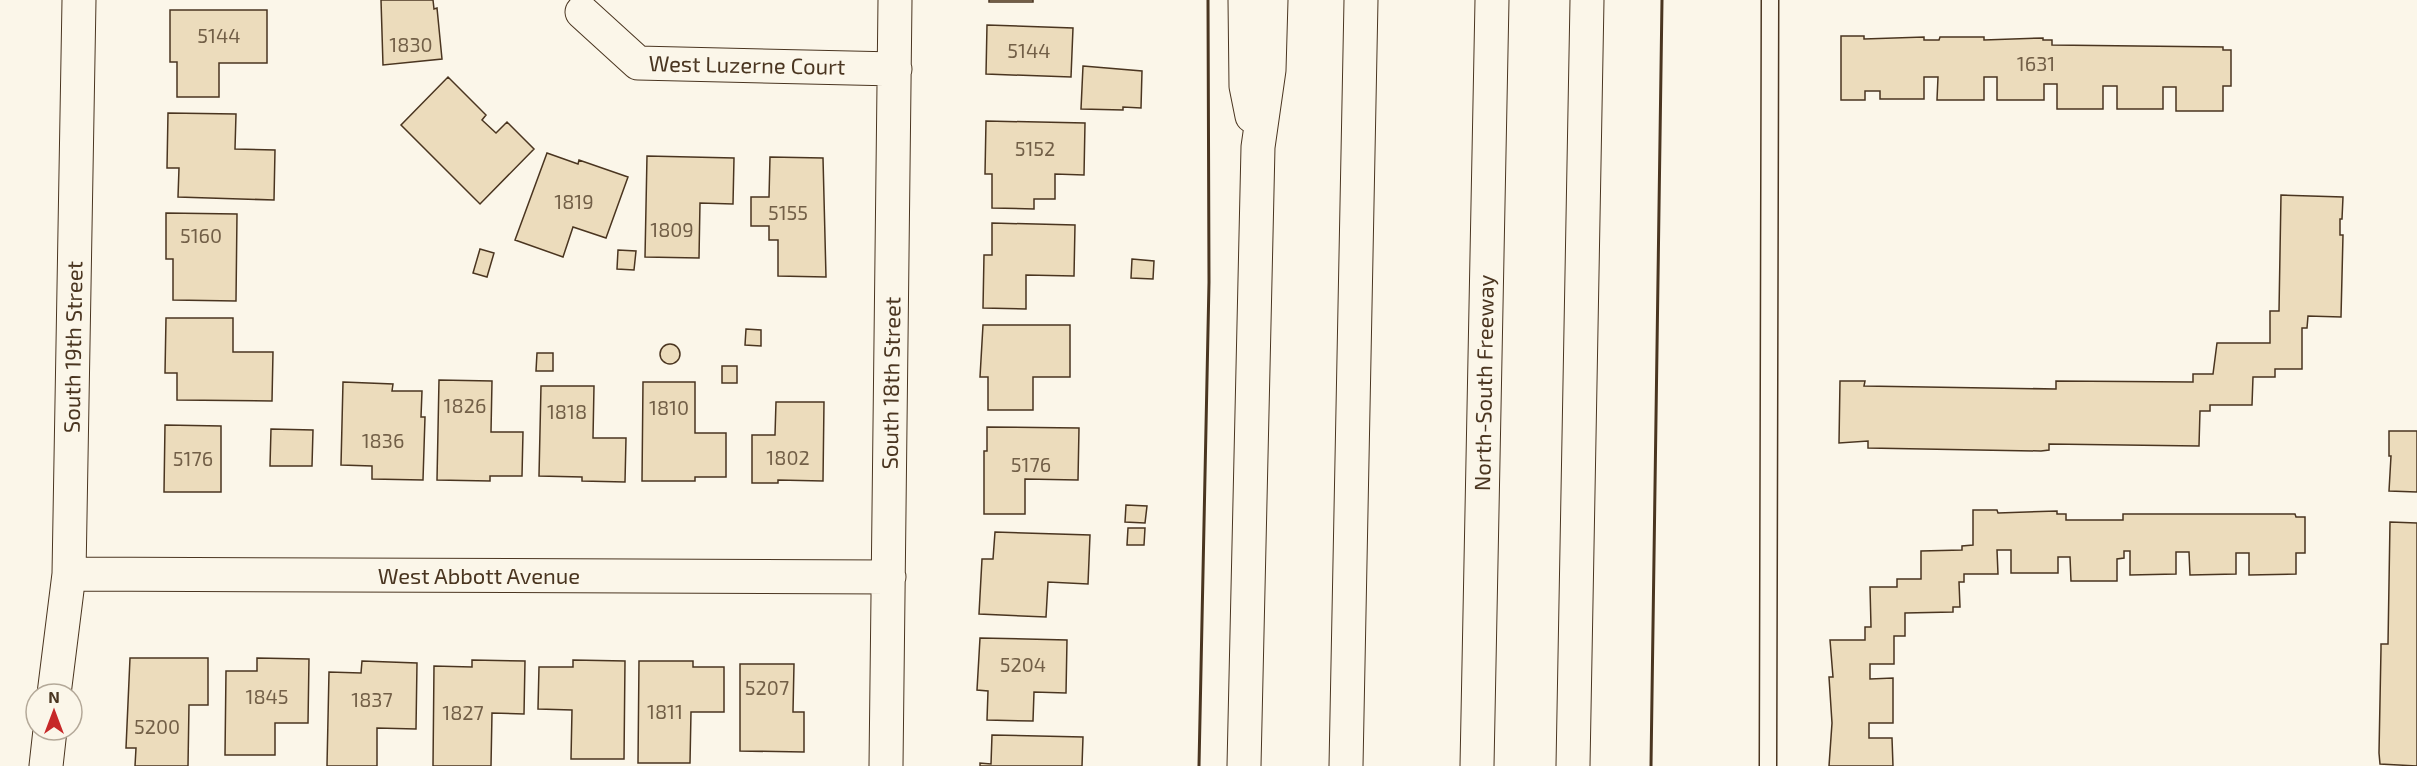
<svg xmlns="http://www.w3.org/2000/svg" width="2417" height="766" viewBox="0 0 2417 766" font-family="'Exo 2',sans-serif">
  <style>
    .building { fill: #ecdcbc; stroke: #4a3520; stroke-width: 1.5 }
    .lines { fill: none; stroke-linecap: round; stroke-linejoin: round }
    .lane-casing { stroke: #4a3520; stroke-width: 19 }
    .street-casing { stroke: #4a3520; stroke-width: 35 }
    .highway-casing { stroke: #4a3520; stroke-width: 35 }
    .lane { stroke: #fbf6e9; stroke-width: 16 }
    .street { stroke: #fbf6e9; stroke-width: 33 }
    .highway { stroke: #fbf6e9; stroke-width: 33 }
    .wall { stroke: #4a3520; stroke-width: 3 }
    .labels { text-anchor: middle; stroke-width: 4.5; stroke-linejoin: round; paint-order: stroke }
    .number-label { font-size: 20px; fill: #725f47 }
    .street-label { font-size: 22px; fill: #4a3520; stroke: #fbf6e9 }
  </style>
  <rect width="100%" height="100%" fill="#fbf6e9"/>
  <path class="building" d="M381,0h52l1,9 3,-1 5,51 -59,6z
    M989,0h44v2h-44z
    M170,10h97v53h-48v34h-42v-35h-7z
    M987,25l86,3 -2,49 -85,-3z
    M1841,36h23v3l60,-2v3h15l1,-3h44v3l59,-2v2h9v5l171,2v3h8v36h-8v25h-47v-24h-13v22h-46v-23h-14v23h-46v-25h-13v16h-47v-23h-13v23h-47l1,-23h-14v22h-44v-8h-15v9h-24z
    M1083,66l59,5 -1,37 -18,-1v3l-42,-1z
    M448,77l38,38 -4,5 14,13 11,-11 27,27 -54,55 -79,-79z
    M168,113l68,1 -1,35 40,1 -1,50 -96,-3 1,-29h-12z
    M986,121l99,2 -1,52 -29,-1v25h-21v10l-42,-1v-34h-7z
    M547,153l31,11 1,-4 49,17 -22,61 -33,-11 -10,30 -48,-17z
    M647,156l87,2 -1,46 -33,-1 -1,55 -54,-1z
    M770,157l53,1 3,119 -48,-1v-36h-9v-14h-18v-29h18z
    M2281,195l62,2 -1,22h-2v16h3l-2,82 -33,-1 -1,12h-5v41h-27v8h-22l-1,28h-42v6h-10l-1,35 -150,-2v6l-8,1 -173,-3v-7l-29,2 1,-62h25l-1,5 192,3v-8l137,1v-8h20l4,-31h53v-32h9z
    M166,213l71,1 -1,87 -63,-1v-41h-7z
    M992,223l83,2 -1,51 -48,-1v34l-43,-1 1,-53h8z
    M480,249l14,4 -7,24 -14,-4z
    M618,250l18,1 -2,19 -17,-1z
    M1132,259l22,2 -1,18 -22,-1z
    M166,318h67v34h40l-1,49 -95,-1v-27h-12z
    M983,325h87v52h-37v33h-45v-33h-8z
    M746,329l15,1v16l-16,-1z
    M660 354a10 10 0 1 1 20 0a10 10 0 1 1-20 0Z
    M537,353h16v18h-17z
    M722,366h15v17h-15z
    M439,380l53,1 -1,51h32l-1,44h-32v5l-53,-1z
    M343,382l50,2 -1,7h30l-1,26h4l-2,63 -51,-1v-13l-31,-1z
    M643,382h52v51h31v44h-31v4h-53z
    M541,386h53l-1,52h33l-1,44 -43,-1v-4l-43,-1z
    M776,402h48l-1,79 -45,-1v3h-26v-48h23z
    M165,425l56,1v66h-57z
    M987,427l92,1 -1,52 -53,-1v35h-41v-63h3z
    M271,429l42,1 -1,36h-42z
    M2389,431h28v61l-28,-1 2,-35h-2z
    M1126,505l21,1 -2,17 -20,-1z
    M1973,510h24l1,3 59,-2v3h9v6h57v-6h172l1,3h9v36h-9v21l-47,1v-22h-13v21l-46,1 -1,-23h-13v22l-46,1v-24h-6v7l-7,1v22h-46l-1,-24h-12v16h-47v-23h-14l1,24h-34v8h-5l1,25h-7v5l-48,1v23h-11v28h-24v15l23,-1v45h-24v15h23l1,28h-64l3,-43 -3,-46h4l-3,-37h35v-13h6l-1,-40h27v-8h24v-28l41,-1v-4l11,-1z
    M2390,522l27,1v243l-37,-2 -1,-11 2,-104v-5h7z
    M1128,528h17l-1,17h-17z
    M995,532l95,3 -2,49 -40,-2 -2,35 -67,-3 3,-55h11z
    M980,638l87,2 -1,53 -32,-1 -1,29 -46,-1 1,-29 -11,-1z
    M130,658h78v47h-19l-1,61h-53l1,-18h-10z
    M257,658l52,1 -1,64h-33v32h-50l1,-84h31z
    M472,660l53,1 -1,53 -32,-1 -1,53h-58l1,-100 38,1z
    M573,660l52,1 -1,98h-53l1,-49 -34,-1 1,-42h34z
    M362,661l55,2 -1,66 -39,-1v38h-50l2,-94 32,1z
    M639,661h54v6h31v45h-33l-1,51h-52z
    M740,664h54l-1,48h11v40l-64,-1z
    M992,735l91,2 -1,29h-102v-3l11,1z"/>
  <g class="lines">
    <defs>
      <path id="lane" d="M1768,766l2,-766"/>
      <path id="street" d="M582,12l56,51 257,6
        M69,574l820,3
        M54,694l15,-120 10,-574
        M46,766l4,-36
        M886,766l9,-766"/>
      <path id="highway" d="M1245,0l1,86 6,30
        M1244,766l14,-619 11,-77 2,-70
        M1346,766l15,-766
        M1477,766l15,-766
        M1573,766l14,-766"/>
    </defs>
    <use href="#lane" class="lane-casing"/>
    <use href="#street" class="street-casing"/>
    <use href="#highway" class="highway-casing"/>
    <use href="#lane" class="lane"/>
    <use href="#street" class="street"/>
    <use href="#highway" class="highway"/>
    <path class="wall" d="M1199,766l10,-484 -1,-282
      M1651,766l11,-766"/>
  </g>
  <g class="labels">
    <g class="number-label">
      <text x="219" y="43">5144</text>
      <text x="411" y="52">1830</text>
      <text x="1029" y="58">5144</text>
      <text x="2036" y="71">1631</text>
      <text x="1035" y="156">5152</text>
      <text x="574" y="209">1819</text>
      <text x="788" y="220">5155</text>
      <text x="672" y="237">1809</text>
      <text x="201" y="243">5160</text>
      <text x="465" y="413">1826</text>
      <text x="669" y="415">1810</text>
      <text x="567" y="419">1818</text>
      <text x="383" y="448">1836</text>
      <text x="788" y="465">1802</text>
      <text x="193" y="466">5176</text>
      <text x="1031" y="472">5176</text>
      <text x="1023" y="672">5204</text>
      <text x="767" y="695">5207</text>
      <text x="267" y="704">1845</text>
      <text x="372" y="707">1837</text>
      <text x="665" y="719">1811</text>
      <text x="463" y="720">1827</text>
      <text x="157" y="734">5200</text>
    </g>
    <g class="street-label">
      <text transform="translate(747 65) rotate(1)" y="8">West Luzerne Court</text>
      <text transform="translate(73 347) rotate(-89)" y="8">South 19th Street</text>
      <text transform="translate(891 383) rotate(-89)" y="8">South 18th Street</text>
      <text transform="translate(1484 383) rotate(-89)" y="8">North-South Freeway</text>
      <text x="479" y="584">West Abbott Avenue</text>
    </g>
  </g>
  <g transform="translate(54 712)"><circle r="28" fill="#fbf6e9" stroke="#b4a999" stroke-width="1.5"/>
  <path d="M0-4.5L10 22L0 15L-10 22Z" fill="#c62828"/>
  <text y="-9" font-size="16" font-weight="bold" text-anchor="middle" fill="#4a3520">N</text>
  </g>
</svg>
